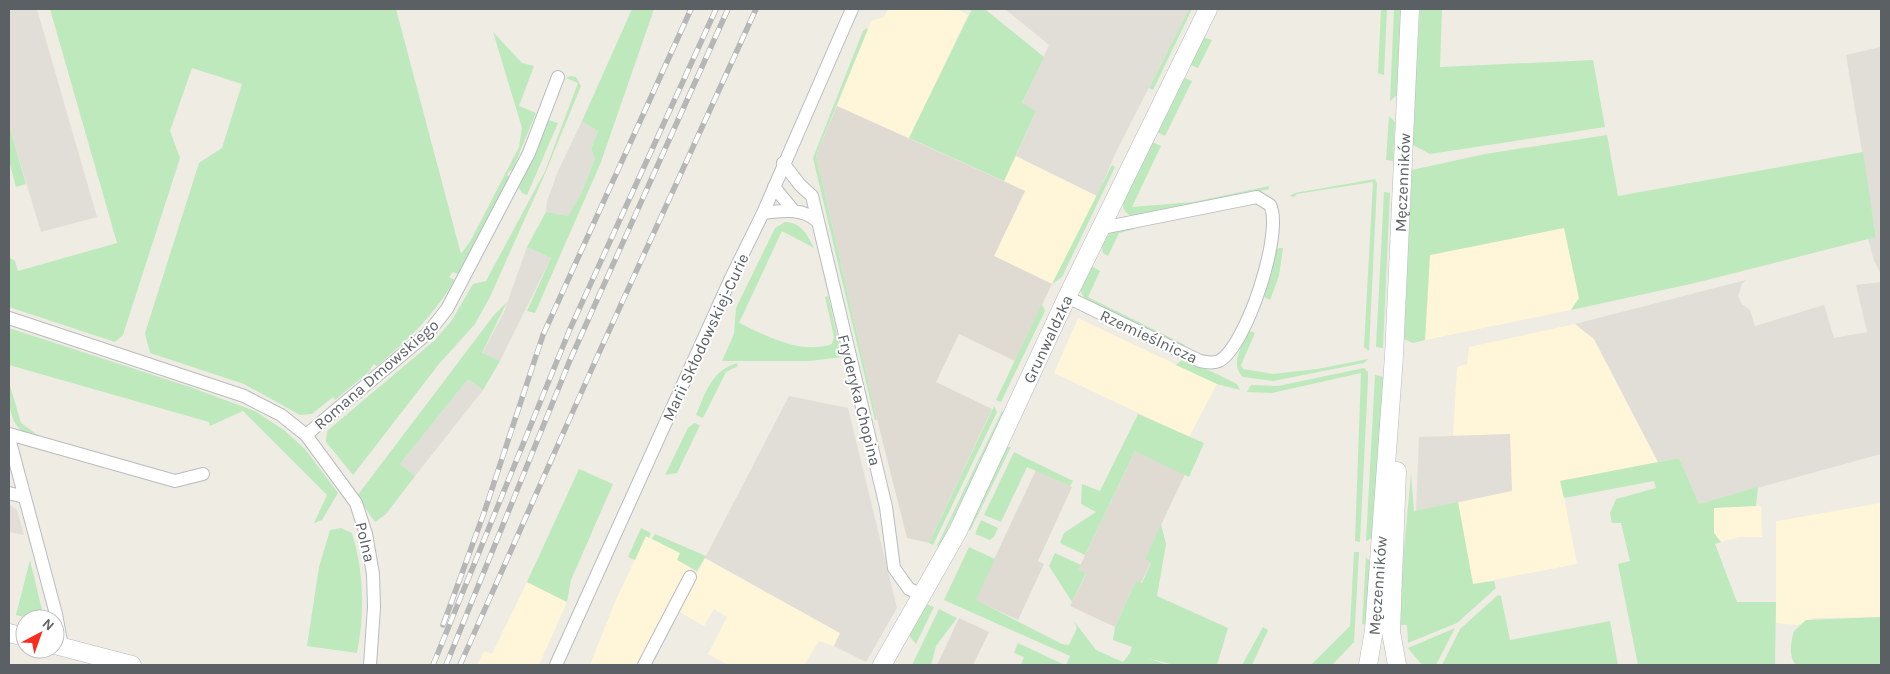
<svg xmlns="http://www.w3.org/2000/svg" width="1890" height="674" viewBox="0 0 1890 674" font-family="Karla,sans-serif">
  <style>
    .commercial { fill: #fff5d8 }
    .industrial { fill: #e0ded7 }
    .education { fill: #dfdbd2 }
    .green { fill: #bee9bd }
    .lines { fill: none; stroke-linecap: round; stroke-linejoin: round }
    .street-casing { stroke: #b8bbc0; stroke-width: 14 }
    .secondary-casing { stroke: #b7bac1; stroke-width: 19 }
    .street { stroke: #fff; stroke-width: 12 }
    .secondary { stroke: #fff; stroke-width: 18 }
    .rail-casing { stroke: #b5b6b6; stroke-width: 5.5 }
    .rail { stroke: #fff; stroke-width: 4; stroke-dasharray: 11; stroke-linecap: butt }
    .labels { text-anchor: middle; stroke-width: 4; stroke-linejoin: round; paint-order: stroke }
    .street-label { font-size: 16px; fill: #5b6065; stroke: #fff }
  </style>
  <rect width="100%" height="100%" fill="#efece3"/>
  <path class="commercial" d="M888,9h69l11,6 -59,123 -72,-32 34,-85 13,-4z
    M1016,156l81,40 -45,88 -58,-28 31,-65 -21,-10z
    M1564,228l15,70 -8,12 -146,30 5,-85z
    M1078,318l139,66 -28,53 -135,-64z
    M1575,324l19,15 64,123 -97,19 16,83 -104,20 -15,-82 52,-68 -57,2 4,-69 10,-3 2,-17z
    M1881,503v114l-67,1 -16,7 -22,-2v-102z
    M1761,506l1,31h-23l-18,5 -7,-9v-26z
    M646,536l34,17 -2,7 13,8 -50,97h-51l25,-63z
    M705,558l135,75 -6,13 -15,-5 -15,24h-76l-20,-11 19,-37 -13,-8 -10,17 -26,-15z
    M527,582l40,20 -28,63h-62l7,-14 8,3z"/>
  <path class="industrial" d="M9,9h28l60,208 -56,15 -32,-107z
    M1005,9h184l-72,141 -20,46 -81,-40 20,-45 -14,-7 27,-59z
    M1881,47v227l-7,-13 -6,-22 8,-3 -30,-181z
    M582,121l16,10 -7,18 4,10 -13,33 -14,24 -22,-4 1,-11 11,-30z
    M527,247l24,11 -51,103 -18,-7 22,-42z
    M1746,280l-4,4 -4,12 4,8 8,6 5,16 69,-21 10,33 33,-6 -11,-47 25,-3v172l-182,50 -20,-46 -21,4 -64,-123 -19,-15z
    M468,379l15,11 -68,86 -15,-12z
    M789,396l59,12 49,200 -31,54 -32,-16 6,-13 -135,-75z
    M1510,434l2,57 -96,20 3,-74z
    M9,504l8,6 7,25 -15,-3z"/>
  <path class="education" d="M837,106l188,85 -31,65 58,28 -37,77 -56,-27 -23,48 56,27 -63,134 -22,-5 -32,-127 -59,-256z
    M1135,451l50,23 -40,85 6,3 -10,21 -5,-2 -21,46 -45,-21 16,-32 -8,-4z
    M1036,470l36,17 -34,74 6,3 -26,56 -43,-20z
    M959,618l30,14 -16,33h-36z"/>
  <path class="green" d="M50,9h346l65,245 10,-14 48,-93 3,-19 -29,-96 29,31 12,3 -15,40 17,7 -24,58 -2,-1 -3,5 2,2 -51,97 -5,-2 -4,5 6,3c-21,35 -47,60 -78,86l-3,-2 -4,5 1,1 -36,30 -2,-3 -21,17 -12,1 -56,-31 -94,-31 -5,-20 54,-170 23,-15 20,-64 -50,-16 -22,63 10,27 -57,177 -8,7 -106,-35v-50l6,4 3,10 99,-28z
    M632,9h22l-53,153 -66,151 -8,-2 24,-53 -24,-11 19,-35 22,4 14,-24 13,-33 -4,-10 7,-18 -16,-10z
    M972,9l14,1 58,47 -22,46 14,8 -32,70 -95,-43z
    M1189,9h3l-39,81 -4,-2z
    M1381,9h6l-3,66 -6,-2z
    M1394,9h7l-4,86 -7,6z
    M1420,9h22l-2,58 153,-7 12,67 -175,27 -19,-10z
    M867,28l1,1 -52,126 61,265h-2l-62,-262 50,-127z
    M1203,37l9,3 -14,28 -10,-4z
    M570,76l6,1 5,9 -37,90 -54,121 -15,27 -36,40 -86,111 -27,-33 1,-11 108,-91 17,-20 21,-36 13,-3 59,-110 33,-88 -12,-5z
    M1185,78l7,3 -27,55 -8,-4 21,-46z
    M1389,116l6,6 -2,39 -7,-1z
    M549,120l9,3 -31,72 -5,-2 -3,-5z
    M9,125l17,59 -10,3 -7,-26z
    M1607,135l11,61 245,-44 13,85 -181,46 -124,27 8,-12 -15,-70 -134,27 -5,85 -12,3 -9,-4 8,-169 73,-16z
    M1152,142l9,4 -29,61 61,-5 76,-16v3c-21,4 -123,31 -137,27 -8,-3 -9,-8 -9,-15z
    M1112,165l3,2 -53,110 -10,7z
    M1375,179l2,5 -8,167 -5,-4 9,-165 -76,12 -3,3 -5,-1 6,-3z
    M1384,192l6,1 -7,155 -7,-1z
    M785,222c17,1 22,12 29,26l-32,-17 -43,92c28,13 62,32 93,21l2,-7 -9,-40 3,-1 14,61 -32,4h-88l12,-27 2,-26 39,-80z
    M1129,225l6,4 -16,4 -11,23 -5,-3c-5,-17 13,-23 26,-28z
    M1279,248h4l-4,28 -9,24 -6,-3 8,-24 4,-23z
    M1091,266l9,5 -12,26 97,48 -1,1 -98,-45 -6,-11z
    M507,302l-25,51 18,8 -17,29 -15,-11 -68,85 15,12 -29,38 -11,8 -18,-26 137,-181z
    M1042,304l3,7 -44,91 -5,-2z
    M9,328l181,59 65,24 29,19 21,19 33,44 -16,27 -8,3 13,-28 -84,-84 -33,15 -1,-4 -200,-57z
    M1248,330l7,3 -14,32 2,4 30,5 44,-5 51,-10 -4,4 -91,18 -30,-4c-14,-13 0,-32 5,-47z
    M1184,358l53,26 3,6 -23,-6 -41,-19z
    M737,363l1,3 -12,6 -23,46 -7,-3c10,-23 15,-44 41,-52z
    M1364,368l4,4v8l-8,162 -5,-1 6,-168 -89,20 -25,-1 4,-7 27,1z
    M1375,375l9,2 -5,103 -7,58 -6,3z
    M9,382l12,41 18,13 -7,-3 -1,3c-23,-9 -22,-32 -22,-54z
    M994,406l3,6 -64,133 -4,-2z
    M1002,411l2,3 -65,133 -2,-1z
    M1138,414l66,29 -15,34 -54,-26 -50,104 -25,-12 4,-10 32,-21 -15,-8 1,-20 18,7z
    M694,423l6,2 -23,48 -12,2 23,-47z
    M1005,447h6l-41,84 -3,-4z
    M1014,452l59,29 -3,5 -43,-19 -26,55 -17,-7z
    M1679,458l20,46 59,-17 -2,19 -42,2v25l7,9 -6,2 22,58h39l-1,63h-137l-20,-101 12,-3 -9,-38h-9l-2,-10 6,-14 40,-11 -2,-7 -90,17 -4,-17z
    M579,469l34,15 -42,96 -4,22 -40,-20z
    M1411,474l3,37 44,-9 15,82 21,-3 2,7 -39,35 -49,20 -1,-18h-10z
    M981,520l17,8 -4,9 -4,3 -15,-6z
    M1161,524l5,20 -9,52 71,32 -11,37h-43l-27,-7 21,7h-102l4,-9 -126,-56 25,-53 26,12 -19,41 86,44 7,1 8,-17 -3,-7 22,29 27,12 7,-9 2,-6 -19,-7 2,-13 21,-46 6,2 9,-20 -6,-4z
    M341,528l11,5c12,39 13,79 5,120l-50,-7 12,-79 11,-37z
    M641,528l10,5 -2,5 -3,-2 -11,24 -7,-3z
    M655,534l51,22 -9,15 -20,-11 3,-7 -28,-14z
    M1354,552h5l-5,90 -22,23h-21l39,-39z
    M1055,553l26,12 -3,5 8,3 -14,29 -23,-36z
    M1366,557l4,5 -2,63 -6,-1z
    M30,560l12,50 -10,9 -16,-4z
    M1498,595l3,1 9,44 100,-19 8,44h-176l18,-36z
    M926,604l8,3 -18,37 -8,-10z
    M939,609l18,9 -21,28 -5,19h-19z
    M1881,617v48h-85c-8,-9 -5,-23 -2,-34l12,-11z
    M1263,627l5,3 -16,35h-10z
    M1455,628l-19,37h-14l-14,-17z
    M1018,643l47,22h-44l3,-8 -10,-4z"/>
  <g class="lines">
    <defs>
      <path id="street" d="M783,163l17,22 12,11 74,311 8,61 15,21 14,6
        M774,187l19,23
        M763,213c19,-2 39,-6 54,8
        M1067,297l133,64c6,1 13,3 19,0 27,-14 65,-129 51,-156l-13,-8 -155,31
        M9,318l235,78 37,19 25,20 50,68 10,31 7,40 1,33 -4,58
        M9,434l166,47 28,-7
        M306,435l122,-102 19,-24 82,-156 29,-76
        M9,438l47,176 6,33
        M9,493l15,4
        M556,665l175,-387 32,-65 89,-204
        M644,665l46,-88"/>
      <g id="secondary">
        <path d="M1397,471l-6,161 6,33"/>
        <path d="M9,633l16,4"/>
        <path d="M55,645l77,20"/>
        <path id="s1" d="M882,665l76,-134 109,-234 141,-288"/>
        <path id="s2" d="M1368,665l6,-35 20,-274 16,-347"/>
      </g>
    </defs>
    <use href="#street" class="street-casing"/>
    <use href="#secondary" class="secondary-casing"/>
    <use href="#street" class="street"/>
    <use href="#secondary" class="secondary"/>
    <defs>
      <path id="rail" d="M443,625l41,-112 59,-178 148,-326
        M433,665l137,-336 146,-320
        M446,665l124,-305 158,-351
        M460,665l138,-310 158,-346"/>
    </defs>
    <use href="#rail" class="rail-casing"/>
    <use href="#rail" class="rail"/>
  </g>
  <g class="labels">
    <g class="street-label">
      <text dy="6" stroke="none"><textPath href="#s2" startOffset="484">Męczenników</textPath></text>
      <text transform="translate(1149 336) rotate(25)" y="6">Rzemieślnicza</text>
      <text transform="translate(705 337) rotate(-65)" y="6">Marii Skłodowskiej-Curie</text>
      <text dy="6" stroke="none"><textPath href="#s1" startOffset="366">Grunwaldzka</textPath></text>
      <text transform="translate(376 374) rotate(-41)" y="6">Romana Dmowskiego</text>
      <text transform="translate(860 400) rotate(76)" y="6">Fryderyka Chopina</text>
      <text transform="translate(366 542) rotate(77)" y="6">Polna</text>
      <text dy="6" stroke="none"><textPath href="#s2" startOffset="80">Męczenników</textPath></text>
    </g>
  </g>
  <rect width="1890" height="674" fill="none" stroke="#5b6065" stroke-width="20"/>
  <g transform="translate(40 634) rotate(41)"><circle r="24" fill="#ffffff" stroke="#bdbfc1"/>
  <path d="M0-4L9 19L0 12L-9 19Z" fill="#f82d20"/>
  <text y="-8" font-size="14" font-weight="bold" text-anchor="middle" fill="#5b6065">N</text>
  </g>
</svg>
